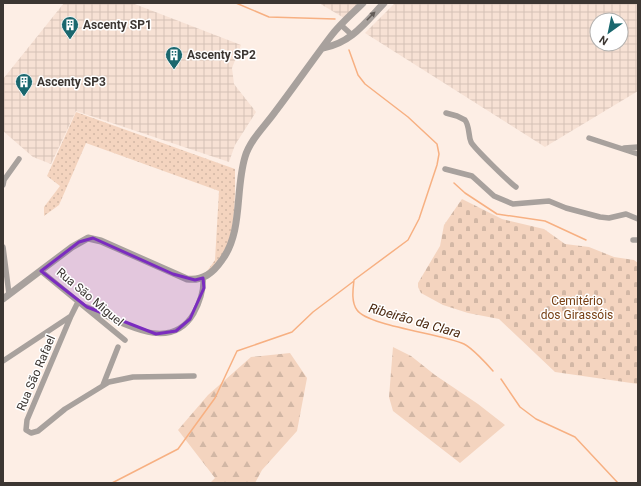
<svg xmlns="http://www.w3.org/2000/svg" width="641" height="486" viewBox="0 0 641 486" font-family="Roboto,sans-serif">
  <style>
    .industrial { fill: url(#industrial-grid); fill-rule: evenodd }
    .grass { fill: url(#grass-dots) }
    .forest { fill: url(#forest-firs) }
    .cemetery { fill: url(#cemetery-stones) }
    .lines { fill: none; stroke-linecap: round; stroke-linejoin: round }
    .stream { stroke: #f7b082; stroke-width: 1.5 }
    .minor { stroke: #a8a19d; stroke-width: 5.5 }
    .tertiary { stroke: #a8a19d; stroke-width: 7 }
    .oneway { fill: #625b57 }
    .marked { fill: #7b2cbf; fill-opacity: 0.2; stroke: #7b2cbf; stroke-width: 3; stroke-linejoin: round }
    .labels { text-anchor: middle; stroke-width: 3; stroke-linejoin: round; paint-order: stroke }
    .poi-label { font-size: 12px; font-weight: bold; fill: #3c3632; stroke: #fff; text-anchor: start }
    .street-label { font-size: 12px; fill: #3c3632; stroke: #fff }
    .park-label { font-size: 12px; fill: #784014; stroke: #fff }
    .water-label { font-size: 13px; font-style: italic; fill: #4c2910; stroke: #fff }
  </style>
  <defs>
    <pattern id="industrial-grid" width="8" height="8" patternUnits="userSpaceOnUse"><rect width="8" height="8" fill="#f7e1d4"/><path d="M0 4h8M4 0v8" fill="none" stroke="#d5c2b6"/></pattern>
    <pattern id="grass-dots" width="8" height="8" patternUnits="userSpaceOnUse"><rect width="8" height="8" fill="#f4d4bf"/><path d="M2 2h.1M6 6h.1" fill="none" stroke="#d2b7a5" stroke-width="1.8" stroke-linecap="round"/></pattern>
    <pattern id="forest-firs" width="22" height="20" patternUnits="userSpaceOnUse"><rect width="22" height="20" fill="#f4d4bf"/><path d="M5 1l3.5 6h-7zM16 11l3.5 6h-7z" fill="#d2b7a5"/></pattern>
    <pattern id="cemetery-stones" width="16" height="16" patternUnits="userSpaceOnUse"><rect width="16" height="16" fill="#f4d4bf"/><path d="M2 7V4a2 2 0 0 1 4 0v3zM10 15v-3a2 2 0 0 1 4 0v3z" fill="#d2b7a5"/></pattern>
  </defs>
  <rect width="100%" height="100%" fill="#fdeee5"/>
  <path class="industrial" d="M64,3h68l109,42 -9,23 2,16 22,28 -21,33 -6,17 -153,-51 -25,53 -18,-7 -30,-26v-52z
    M319,3h40l-15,15z
    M395,3h243v88l-93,56 -180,-114zM597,20h24v24h-24z"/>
  <path class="grass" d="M76,112l159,57c0,27 1,62 -12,87 -4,7 -13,13 -18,18l10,-14 4,-69 -133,-48 -27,62 -15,11v-9l16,-21 -13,-10z"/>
  <path class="forest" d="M393,347l18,9 24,19 43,29 27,21 -45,38 -67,-52 -4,-14z
    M290,353l17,25 -10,53 -35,39 -7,13h-45l5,-5 -37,-48 30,-35 43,-38z"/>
  <path class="cemetery" d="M462,199l40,20 42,10 21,15 24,3 25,10 20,3 4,3v121l-83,-12 -56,-53 -31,-6 -25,-8 -22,-12 -3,-6v-4l22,-37 4,-21z"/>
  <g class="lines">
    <path class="stream" d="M236,3l33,14 66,2
      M349,50l9,25 7,9 43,33 29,27 2,10 -2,11 -18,54 -11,21 -54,40c-1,9 -3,22 3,30 11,16 86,24 107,34 8,4 23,20 29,27
      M454,183l11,10 32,21 48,7 41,19
      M501,379l19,28 16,12 39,18 43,46
      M112,483l66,-34 37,-51 22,-47 55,-19 21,-20 41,-31"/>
    <path class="minor" d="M341,25l11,10
      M446,113l11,3 8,4c5,7 3,15 6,22 3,6 38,40 45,45
      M589,138l49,16
      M624,148l14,-1
      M445,169l27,7 22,20 19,8 36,-3 17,7 34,9 9,1 17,-4 12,5
      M3,185l1,-5 15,-21
      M633,240h5
      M3,247l6,47
      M41,271l84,69
      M87,307c32,13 82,49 107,6 6,-11 10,-22 9,-35
      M71,316l-44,104 -1,10 5,3 7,-2 27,-22 44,-27 24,-5 61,-1
      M3,361l68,-45 7,-14
      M103,385l15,-38"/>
    <path class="tertiary" d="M323,48c28,-5 42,-25 61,-45
      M3,299l69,-52 16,-9 13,3 86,38c16,2 26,-6 35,-19 21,-28 13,-70 23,-103 5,-17 20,-31 30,-45 19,-25 37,-51 56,-76 9,-12 21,-22 32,-33"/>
  </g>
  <defs><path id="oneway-solid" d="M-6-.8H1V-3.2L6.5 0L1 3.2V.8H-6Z"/></defs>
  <use class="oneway" href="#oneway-solid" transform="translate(371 16) rotate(-45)"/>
  <path class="marked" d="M93,238l80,36 22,6 8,-2 1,10 -14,31 -14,12 -20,3 -69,-27 -46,-36 38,-29z"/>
  <defs>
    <symbol id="building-pin" viewBox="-11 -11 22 30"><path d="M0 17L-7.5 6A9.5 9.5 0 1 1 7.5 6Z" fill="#1a676e" stroke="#fff"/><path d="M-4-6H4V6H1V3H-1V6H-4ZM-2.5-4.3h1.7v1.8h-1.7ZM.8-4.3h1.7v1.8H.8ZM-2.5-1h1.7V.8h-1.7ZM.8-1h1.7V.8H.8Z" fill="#fff"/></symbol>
  </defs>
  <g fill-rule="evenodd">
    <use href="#building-pin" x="60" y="15" width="20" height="27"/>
    <use href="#building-pin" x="164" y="45" width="20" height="27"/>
    <use href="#building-pin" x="14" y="72" width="20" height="27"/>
  </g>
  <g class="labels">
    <g class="poi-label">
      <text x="83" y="29">Ascenty SP1</text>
      <text x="187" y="59">Ascenty SP2</text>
      <text x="37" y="86">Ascenty SP3</text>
    </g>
    <g class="street-label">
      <text transform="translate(90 297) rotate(40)" y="4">Rua São Miguel</text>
      <text transform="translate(36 373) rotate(-67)" y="4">Rua São Rafael</text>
    </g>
    <g class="park-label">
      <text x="577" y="305">Cemitério<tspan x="577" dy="14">dos Girassóis</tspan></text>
    </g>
    <g class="water-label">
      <text transform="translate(415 320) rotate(16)" y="5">Ribeirão da Clara</text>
    </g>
  </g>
  <rect width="641" height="486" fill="none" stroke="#3c3632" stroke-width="8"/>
  <g transform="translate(609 32) rotate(213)"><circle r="19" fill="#ffffff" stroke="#b1afad"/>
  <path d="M0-3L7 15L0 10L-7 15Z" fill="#1a676e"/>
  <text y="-6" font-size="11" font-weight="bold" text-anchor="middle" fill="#3c3632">N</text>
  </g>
</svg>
